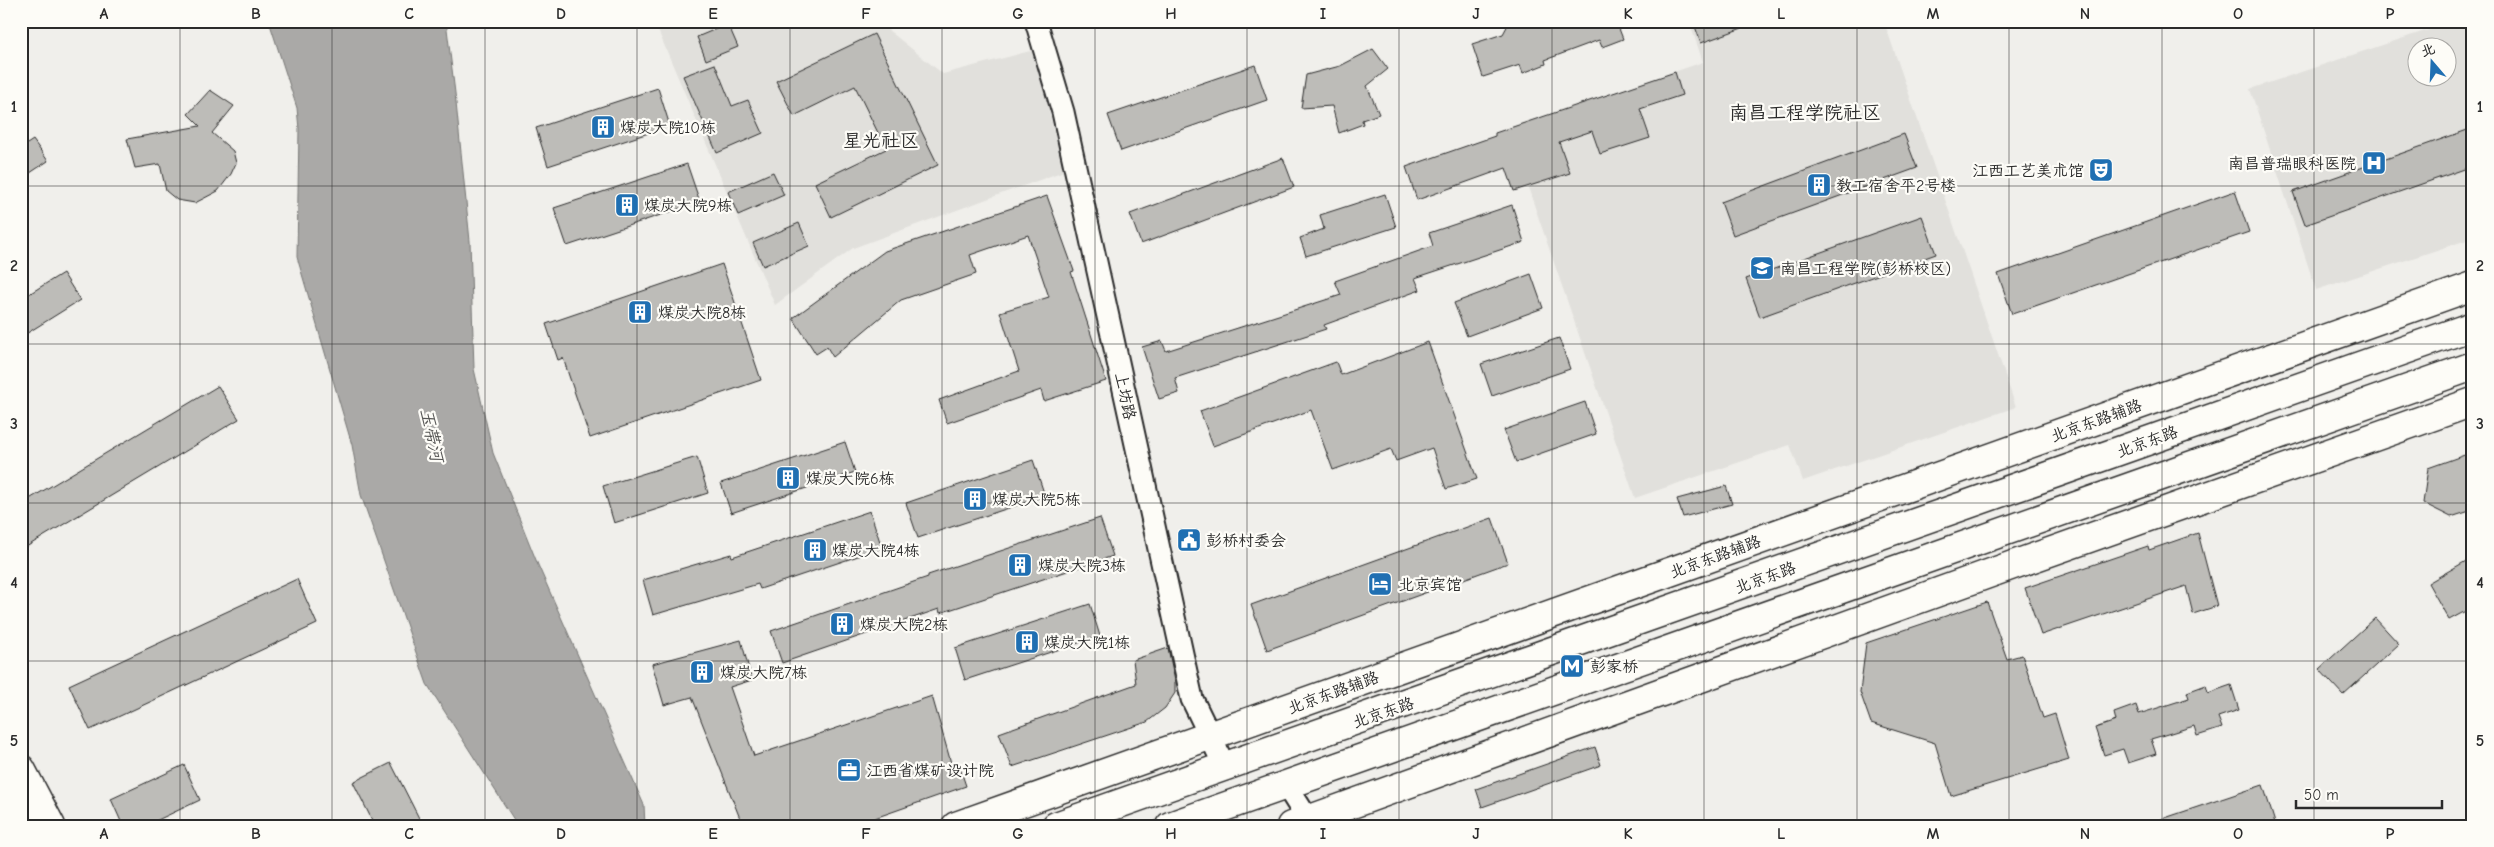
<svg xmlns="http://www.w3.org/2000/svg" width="2494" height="847" viewBox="0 0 2494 847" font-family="'Comic Neue','LXGW WenKai TC',sans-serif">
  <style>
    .built { fill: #e1e0dc; fill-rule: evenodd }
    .water { fill: #aaa9a7; stroke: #777775 }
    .building { fill: #bdbcb8; stroke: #2b2b2b }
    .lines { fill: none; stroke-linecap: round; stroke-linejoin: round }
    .minor-casing { stroke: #2b2b2b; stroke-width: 25 }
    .secondary-casing { stroke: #2b2b2b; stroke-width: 31 }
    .primary-casing { stroke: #2b2b2b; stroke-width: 31 }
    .minor { stroke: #fdfcf7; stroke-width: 21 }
    .secondary { stroke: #fdfcf7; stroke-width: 28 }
    .primary { stroke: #fdfcf7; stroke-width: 28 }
    .grid { fill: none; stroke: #2b2b2b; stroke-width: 1; stroke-opacity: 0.55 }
    .labels { text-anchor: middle; stroke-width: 4.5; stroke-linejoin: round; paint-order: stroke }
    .poi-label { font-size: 16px; fill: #2b2b2b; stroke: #fdfcf7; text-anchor: start }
    .street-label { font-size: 16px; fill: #2b2b2b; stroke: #fdfcf7 }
    .water-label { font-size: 18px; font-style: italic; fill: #575756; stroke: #fdfcf7 }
    .quarter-label { font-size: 19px; fill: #2b2b2b; stroke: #fdfcf7 }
    .neatline { fill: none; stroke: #2b2b2b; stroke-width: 2 }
    .grid-label { font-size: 16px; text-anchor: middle; font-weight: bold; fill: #2b2b2b }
  </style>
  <rect width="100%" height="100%" fill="#f0efeb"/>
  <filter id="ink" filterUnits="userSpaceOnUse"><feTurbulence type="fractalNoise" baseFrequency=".02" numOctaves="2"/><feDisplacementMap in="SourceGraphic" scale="10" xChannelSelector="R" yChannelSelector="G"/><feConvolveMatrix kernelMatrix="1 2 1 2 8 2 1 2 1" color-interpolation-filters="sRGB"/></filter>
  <g filter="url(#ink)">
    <path class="built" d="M654,21h223l66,53 91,-24 30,121 -211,77 -78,57z
      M1689,21h203l-7,3 131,383 -213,74 -13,-36 -155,53 -127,-369 195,-67z
      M2455,21h18v217l-157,52 -66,-201zM2416,48h30v30h-30z"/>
    <path class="water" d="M269,21h177l9,72 15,148 4,128 19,84 45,112 106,240 1,21h-127l-91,-142 -66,-189 -9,-50 -55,-188 2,-128 -2,-21z"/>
    <path class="building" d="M1510,21h106l7,18 -21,8 -3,-7 -54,20 1,4 -23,9 -3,-8 -37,12 -11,-33 31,-10z
      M1693,21h63v2l-55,20z
      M728,24l10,23 -32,13 -9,-23z
      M874,34l64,131 -107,52 -16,-34 71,-34 -31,-63 -61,30 -18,-35z
      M1373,49l15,20 -21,17 12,28 -17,6 1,4 -24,9 -7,-27 -31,2 5,-33 34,-9z
      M715,64l17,42 16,-6 15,33 -46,20 -34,-77z
      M1255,65l12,35 -146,51 -13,-36z
      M1675,72l7,23 -42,14 10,29 -50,16 -8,-23 -33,11 11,31 -56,18 -8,-23 -89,32 -11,-33 89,-31v-3z
      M658,88l12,38 -122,40 -12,-38z
      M210,90l24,16 -22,27 21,18 3,12 -5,11 -13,17 -23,12 -18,-3 -11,-9 -6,-27 -25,4 -8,-29 73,-13 -12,-12z
      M2473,128v38l-168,59 -12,-33z
      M1904,134l13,34 -184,67 -12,-33z
      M33,140l15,21 -27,18v-31z
      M1283,158l11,29 -153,57 -11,-30z
      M687,164l13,38 -133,44 -13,-38z
      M773,172l11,23 -46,20 -10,-23z
      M2235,191l14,41 -237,82 -14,-40z
      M1385,194l11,33 -90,29 -6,-18 24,-9 -4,-14z
      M1047,196l27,75 -3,1 35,109 -62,20 -3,-11 -94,33 -8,-23 80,-29 -19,-59 49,-15 -21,-62 -58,20 6,19 -75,26 -68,57 -6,-10 -11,7 -23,-36 92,-67z
      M1512,205l12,37 -109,36 5,12 -96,35 2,4 -151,49 4,15 -20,6 -17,-52 20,-6 4,10 175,-56 -6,-14 98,-35 -4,-13z
      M1922,216l14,38 -176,63 -14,-38z
      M799,223l10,23 -46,20 -10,-23z
      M722,264l39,116 -171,58 -27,-80 -5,2 -12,-36z
      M63,273l17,27 -59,37v-38z
      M1531,274l12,34 -76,28 -13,-33z
      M1559,338l11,31 -78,27 -11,-32z
      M1428,342l49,137 -31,10 -14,-41 -36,13 -5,-12 -58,21 -22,-60 -98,36 -13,-35 136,-49 5,13z
      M218,386l21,33 -218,131v-46z
      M1585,402l11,32 -80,28 -12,-32z
      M845,442l10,30 -124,41 -10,-30z
      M2473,452v58l-22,7 -28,-14 5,-35z
      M697,457l11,36 -94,30 -11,-37z
      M1033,460l12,36 -127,42 -12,-35z
      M1726,486l6,18 -49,13 -6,-18z
      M870,511l12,37 -122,41 -2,-5 -105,31 -10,-35 88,-26 1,3z
      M1100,518l13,38 -173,57 -1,-4 -157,54 -11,-32 157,-54v-2z
      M1492,518l16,45 -241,87 -16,-45z
      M2198,533l19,73 -24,8 -7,-28 -145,49 -16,-47 123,-42 1,4z
      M2473,557v50l-24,13 -21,-37z
      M297,579l20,45 -227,106 -21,-45z
      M1987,602l20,57 15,-4 21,63 12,-4 14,46 -118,36 -16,-53 -64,-20 -11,-31 6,-49z
      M1090,604l10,32 -135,44 -10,-32z
      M2375,618l24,26 -56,51 -24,-26z
      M741,640l11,40 -22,7 24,69 178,-60 21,74 7,-2 6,18 -114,40h-109l-51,-129 -28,8 -12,-41z
      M1168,648l7,33v12l-10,15 -18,14 -135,45 -13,-34 137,-49 -3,-24z
      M2206,685l2,8 23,-8 8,25 -21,7 4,11 -25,8 -3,-10 -43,13 5,15 -28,9 -5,-14 -19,6 -9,-27 21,-7 -2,-8 22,-8 3,9 50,-16 -2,-6z
      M1595,747l6,18 -119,42 -6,-18z
      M391,763l32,63h-48l-22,-44z
      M184,765l16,35 -55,26h-22l-12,-27z
      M2263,785l13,41h-125l-1,-3z"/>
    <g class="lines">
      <defs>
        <path id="minor" d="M1036,21l27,91 129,587 33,68
          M1286,785l26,41"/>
        <path id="secondary" d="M956,826l1517,-540
          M1291,826l722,-261 460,-163"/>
        <path id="primary" d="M21,769l30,57
          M1056,826l1417,-500
          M1170,826l1303,-460"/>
      </defs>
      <use href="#minor" class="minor-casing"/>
      <use href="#secondary" class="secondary-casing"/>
      <use href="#primary" class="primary-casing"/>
      <use href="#minor" class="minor"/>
      <use href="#secondary" class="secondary"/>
      <use href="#primary" class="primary"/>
    </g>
  </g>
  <path class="grid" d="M180,21v805M332,21v805M485,21v805M637,21v805M790,21v805M942,21v805M1095,21v805M1247,21v805M1399,21v805M1552,21v805M1704,21v805M1857,21v805M2009,21v805M2162,21v805M2314,21v805M21,186h2452M21,344h2452M21,503h2452M21,661h2452"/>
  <defs>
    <symbol id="building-square" viewBox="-11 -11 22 22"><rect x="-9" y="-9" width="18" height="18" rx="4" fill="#1f6fb2" stroke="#fdfcf7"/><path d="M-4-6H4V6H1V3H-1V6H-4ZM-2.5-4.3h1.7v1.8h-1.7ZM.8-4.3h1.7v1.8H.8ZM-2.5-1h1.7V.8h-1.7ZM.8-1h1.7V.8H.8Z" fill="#fff"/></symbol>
    <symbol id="hospital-square" viewBox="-11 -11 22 22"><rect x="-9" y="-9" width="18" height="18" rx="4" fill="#1f6fb2" stroke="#fdfcf7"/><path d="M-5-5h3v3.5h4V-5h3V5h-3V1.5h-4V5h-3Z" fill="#fff"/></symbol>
    <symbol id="theatre-square" viewBox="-11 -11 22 22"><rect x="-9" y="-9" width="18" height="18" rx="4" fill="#1f6fb2" stroke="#fdfcf7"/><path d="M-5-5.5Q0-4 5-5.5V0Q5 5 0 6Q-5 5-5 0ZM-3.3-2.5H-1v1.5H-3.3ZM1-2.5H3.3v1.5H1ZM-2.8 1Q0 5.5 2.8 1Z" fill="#fff"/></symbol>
    <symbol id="university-square" viewBox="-11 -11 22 22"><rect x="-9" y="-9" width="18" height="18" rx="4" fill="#1f6fb2" stroke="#fdfcf7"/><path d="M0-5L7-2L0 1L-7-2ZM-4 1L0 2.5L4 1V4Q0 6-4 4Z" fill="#fff"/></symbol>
    <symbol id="civic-square" viewBox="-11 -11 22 22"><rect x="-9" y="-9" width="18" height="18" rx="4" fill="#1f6fb2" stroke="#fdfcf7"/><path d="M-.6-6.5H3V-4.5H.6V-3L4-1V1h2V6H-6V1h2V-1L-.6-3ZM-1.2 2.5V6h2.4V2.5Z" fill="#fff"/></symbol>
    <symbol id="hotel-square" viewBox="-11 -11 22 22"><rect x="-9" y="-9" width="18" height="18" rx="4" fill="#1f6fb2" stroke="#fdfcf7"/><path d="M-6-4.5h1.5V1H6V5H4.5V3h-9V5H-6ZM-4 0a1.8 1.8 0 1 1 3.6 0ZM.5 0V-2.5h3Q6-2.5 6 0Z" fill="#fff"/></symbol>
    <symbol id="metro-square" viewBox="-11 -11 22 22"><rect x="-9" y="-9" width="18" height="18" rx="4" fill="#1f6fb2" stroke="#fdfcf7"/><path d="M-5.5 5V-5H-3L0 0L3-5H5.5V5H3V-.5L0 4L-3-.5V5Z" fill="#fff"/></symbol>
    <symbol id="office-square" viewBox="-11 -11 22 22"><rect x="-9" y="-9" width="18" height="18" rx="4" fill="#1f6fb2" stroke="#fdfcf7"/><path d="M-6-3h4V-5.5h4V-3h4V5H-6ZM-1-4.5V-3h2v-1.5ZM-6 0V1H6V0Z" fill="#fff"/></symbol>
  </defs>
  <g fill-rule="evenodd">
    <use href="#building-square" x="589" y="113" width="28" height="28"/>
    <use href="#hospital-square" x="2360" y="149" width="28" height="28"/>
    <use href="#theatre-square" x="2087" y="156" width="28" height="28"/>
    <use href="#building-square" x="1805" y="171" width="28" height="28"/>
    <use href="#building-square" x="613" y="191" width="28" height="28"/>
    <use href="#university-square" x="1748" y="254" width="28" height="28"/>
    <use href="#building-square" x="626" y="298" width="28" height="28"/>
    <use href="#building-square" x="774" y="464" width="28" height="28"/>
    <use href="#building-square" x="961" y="485" width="28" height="28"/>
    <use href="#civic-square" x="1175" y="526" width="28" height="28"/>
    <use href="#building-square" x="801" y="536" width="28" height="28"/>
    <use href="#building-square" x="1006" y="551" width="28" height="28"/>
    <use href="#hotel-square" x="1366" y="570" width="28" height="28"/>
    <use href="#building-square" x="828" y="610" width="28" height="28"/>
    <use href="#building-square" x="1013" y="628" width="28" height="28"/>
    <use href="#metro-square" x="1558" y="652" width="28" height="28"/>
    <use href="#building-square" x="688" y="658" width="28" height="28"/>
    <use href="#office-square" x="835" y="756" width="28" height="28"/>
  </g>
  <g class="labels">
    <g class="poi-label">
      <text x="620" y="133">煤炭大院10栋</text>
      <text x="2356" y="169" text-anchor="end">南昌普瑞眼科医院</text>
      <text x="2084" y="176" text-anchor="end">江西工艺美术馆</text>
      <text x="1836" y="191">教工宿舍平2号楼</text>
      <text x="644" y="211">煤炭大院9栋</text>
      <text x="1780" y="274">南昌工程学院(彭桥校区)</text>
      <text x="658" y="318">煤炭大院8栋</text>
      <text x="806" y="484">煤炭大院6栋</text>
      <text x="992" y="505">煤炭大院5栋</text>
      <text x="1206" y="546">彭桥村委会</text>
      <text x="832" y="556">煤炭大院4栋</text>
      <text x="1038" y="571">煤炭大院3栋</text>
      <text x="1398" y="590">北京宾馆</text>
      <text x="860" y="630">煤炭大院2栋</text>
      <text x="1044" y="648">煤炭大院1栋</text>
      <text x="1590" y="672">彭家桥</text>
      <text x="720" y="678">煤炭大院7栋</text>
      <text x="866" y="776">江西省煤矿设计院</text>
    </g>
    <g class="street-label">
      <text transform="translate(1126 396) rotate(78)" y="6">上坊路</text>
      <text transform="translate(2096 420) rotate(-20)" y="6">北京东路辅路</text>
      <text transform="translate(2147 441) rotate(-20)" y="6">北京东路</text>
      <text transform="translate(1715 556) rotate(-20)" y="6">北京东路辅路</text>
      <text transform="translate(1765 577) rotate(-20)" y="6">北京东路</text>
      <text transform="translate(1333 692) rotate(-20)" y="6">北京东路辅路</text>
      <text transform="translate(1383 712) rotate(-19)" y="6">北京东路</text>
    </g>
    <g class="water-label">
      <text transform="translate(432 435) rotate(78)" y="6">玉带河</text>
    </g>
    <g class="quarter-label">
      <text x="1805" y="119">南昌工程学院社区</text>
      <text x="881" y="147">星光社区</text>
    </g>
  </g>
  <rect width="2494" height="847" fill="none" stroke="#fdfcf7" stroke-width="55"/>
  <g transform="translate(2432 62) rotate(341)"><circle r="24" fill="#fdfcf7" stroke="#a9a8a5"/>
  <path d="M0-4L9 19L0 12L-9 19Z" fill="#1f6fb2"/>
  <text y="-8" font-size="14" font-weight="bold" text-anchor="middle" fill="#2b2b2b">北</text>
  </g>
  <path d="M2296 800v8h146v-8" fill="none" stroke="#2b2b2b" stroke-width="2.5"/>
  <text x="2304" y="800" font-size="15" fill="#2b2b2b" stroke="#fdfcf7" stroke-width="4" paint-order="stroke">50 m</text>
  <rect x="28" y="28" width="2438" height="792" class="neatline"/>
  <g class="grid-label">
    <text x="104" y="19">A</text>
    <text x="256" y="19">B</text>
    <text x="409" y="19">C</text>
    <text x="561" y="19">D</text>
    <text x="713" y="19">E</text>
    <text x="866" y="19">F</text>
    <text x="1018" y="19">G</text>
    <text x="1171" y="19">H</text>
    <text x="1323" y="19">I</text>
    <text x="1476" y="19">J</text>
    <text x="1628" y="19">K</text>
    <text x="1781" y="19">L</text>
    <text x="1933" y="19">M</text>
    <text x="2085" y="19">N</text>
    <text x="2238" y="19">O</text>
    <text x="2390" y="19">P</text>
    <text x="14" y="112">1</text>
    <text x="2480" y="112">1</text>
    <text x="14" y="271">2</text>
    <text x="2480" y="271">2</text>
    <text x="14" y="429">3</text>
    <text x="2480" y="429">3</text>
    <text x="14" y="588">4</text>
    <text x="2480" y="588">4</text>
    <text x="14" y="746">5</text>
    <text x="2480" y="746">5</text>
    <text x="104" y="839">A</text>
    <text x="256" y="839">B</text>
    <text x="409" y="839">C</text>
    <text x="561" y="839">D</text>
    <text x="713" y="839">E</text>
    <text x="866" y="839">F</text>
    <text x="1018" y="839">G</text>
    <text x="1171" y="839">H</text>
    <text x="1323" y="839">I</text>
    <text x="1476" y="839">J</text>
    <text x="1628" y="839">K</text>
    <text x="1781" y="839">L</text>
    <text x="1933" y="839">M</text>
    <text x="2085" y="839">N</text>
    <text x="2238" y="839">O</text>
    <text x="2390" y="839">P</text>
  </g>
</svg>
